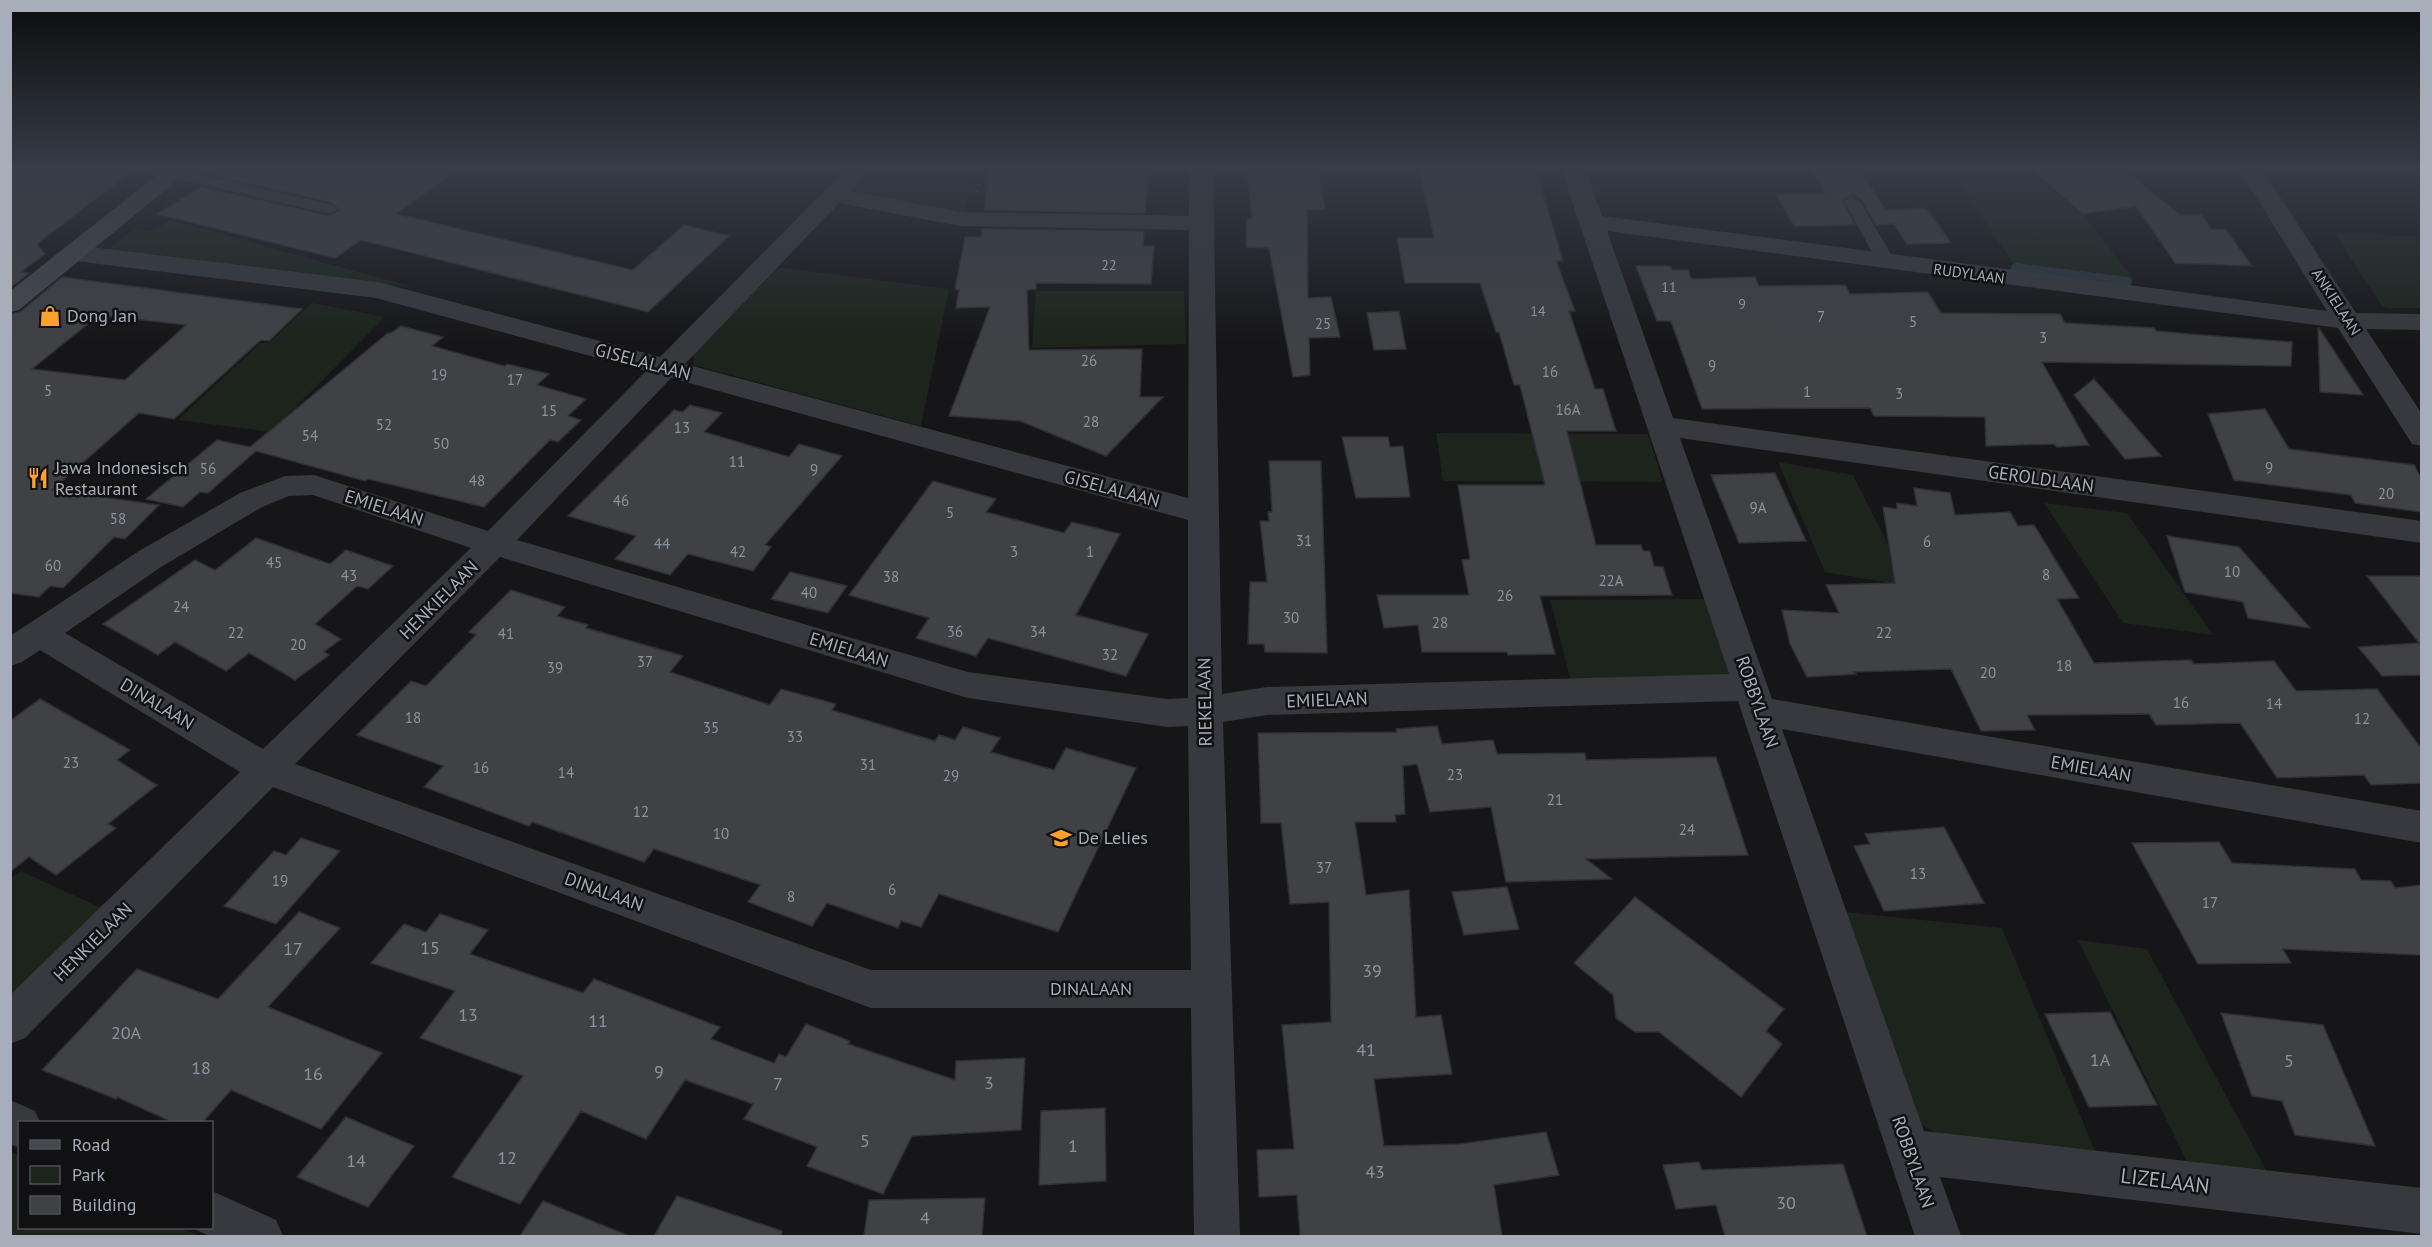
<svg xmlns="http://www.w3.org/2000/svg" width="2432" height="1247" viewBox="0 0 2432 1247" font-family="'PT Sans',sans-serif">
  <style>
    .green { fill: #1c241c }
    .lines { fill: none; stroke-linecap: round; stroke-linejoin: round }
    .stream { stroke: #2b373d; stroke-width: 10 }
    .building { fill: #404145; stroke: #303034; stroke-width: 1.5; fill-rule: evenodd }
    .path { stroke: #3d4045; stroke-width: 3; stroke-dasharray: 2 4; stroke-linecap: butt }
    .lane { fill: #37393e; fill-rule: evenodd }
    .street { fill: #37393e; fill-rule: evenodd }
    .secondary { fill: #45484e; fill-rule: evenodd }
    .labels { text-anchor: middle; stroke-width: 5; stroke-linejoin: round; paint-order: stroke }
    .far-number-label { font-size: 14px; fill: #8d939c }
    .far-street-label { font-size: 15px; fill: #a7aeb9; stroke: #111113 }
    .number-label { font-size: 15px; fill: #8d939c }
    .poi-label { font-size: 18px; fill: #a7aeb9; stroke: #111113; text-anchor: start }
    .street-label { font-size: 18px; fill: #a7aeb9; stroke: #111113 }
    .near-number-label { font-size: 18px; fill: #8d939c }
    .near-street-label { font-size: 21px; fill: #a7aeb9; stroke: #111113 }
  </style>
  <rect width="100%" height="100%" fill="#161618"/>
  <path class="green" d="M870,168h104l-9,46 -107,-19 -7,-6z
    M1862,168h164l58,48 51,65 -120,-15 -57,-84z
    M169,220l248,68 -309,-39 25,-19 22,1z
    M2335,234l79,2 7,8v64h-34l-6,-3z
    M777,267l172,22 -28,137 -228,-61 1,-15z
    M1036,291h148l2,53 -154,4z
    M312,303l73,14 -114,115 -93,-12 82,-77h9z
    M1436,433l212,1 15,48 -220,-1z
    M1778,462l75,13 56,111 -84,-14z
    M2044,503l83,10 86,122 -90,-12z
    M1707,599l23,78 -159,4 -21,-81z
    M21,871l87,40 -97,99v-132z
    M1844,912l158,16 96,230 -159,-23 -18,-11z
    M2078,940l69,9 124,230 -81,-11z
    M11,1152l8,4 1,72h160l20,8h-189z"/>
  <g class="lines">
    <path class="stream" d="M2016,268l111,14"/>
  </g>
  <path class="building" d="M10,168h126l-99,76 8,10 -24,18 8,1 -19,15z
    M230,168h230l-64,46 237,56 51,-45 45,11 -81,76 -287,-72 -26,18 -178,-44 44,-27 129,29 10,-6 -10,-8 -113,-26z
    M1041,168l38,4h69l-3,41 -161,-3 5,-40z
    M1419,168l96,1 1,4h21l26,88h-7l19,50h-6l26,78h8l13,42h-49l29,114h45l2,6h7l4,15 9,1 9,28 -132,1 15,58 -47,1 -1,-3h-85l-4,-27 -34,3 -7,-33h92l-7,-35 8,-1 -12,-74h87l-25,-100h-6l-15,-53h-3l-16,-49h-75l-8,-45h37z
    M1809,168h49l28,42 40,-2 25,35 -44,1 -13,-20 -18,1 -14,-25 -9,-6 -11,6 13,25 -61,1 -18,-32 49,-1z
    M2030,168h92l58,47h21l10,14 15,1 26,36 -77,-3 -39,-57 -53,8z
    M1318,171l7,38 -18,1 1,88 23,-1 9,40 -31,1 1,37 -17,2 -24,-129 -23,-1 1,-28h5l-5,-47z
    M982,229l162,2 -1,15h11l-3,38 -115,-1v6l-9,1 2,60 113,-1 -2,48h23l-57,59 -86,-35 -71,-5 41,-109 -34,1 3,-18 -4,-1 10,-52h16z
    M1636,266h34l2,4h16l3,9 64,-2 4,9 86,-1 5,9 78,-2 13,21 119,1 5,9 89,5 2,3 33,3 103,8 -1,24 -249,-4 47,83 -32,2 -3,-3 -68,2 -1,-29 -111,-1 -4,-8 -168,1 -31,-88h-14z
    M62,277l240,32 -33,32 -8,-1 -87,79 -35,-6 -87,77 107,15 -34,34 -11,-2 -51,51 -13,-2 -11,11 -29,-4v-279l10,-2zM99,315l87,10 -61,55 -93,-11z
    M1399,311l7,38 -32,1 -7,-37z
    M401,326l42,11 -11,9 72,20 3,-2 42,10 -12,11 49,14 -18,17 13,4 -23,22 -8,-2 -66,67 -116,-28 -3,2 -109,-30 -48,42 -8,-1 -17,15 -37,-8 71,-59 33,7 138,-114h3z
    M2318,328h1l44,67 -43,-3z
    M2094,379l67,77 -36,3 -51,-64z
    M690,405l32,8 -18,19 85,25 10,-13 43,12 -77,89 6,2 -18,24 -65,-17 -18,21 -55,-16 21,-23 -68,-20 106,-106 9,2z
    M2265,409l24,40 125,16 7,13v34l-66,-9 -4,-8 -117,-15 -26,-66z
    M1342,437h46l2,10 13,-1 7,51 -54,1z
    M1269,461h52l6,192 -62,-1 -1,-8h-16l2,-62h17l-7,-61h9l-1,-9h4z
    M1775,473l31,68 -67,2 -28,-68z
    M933,481l63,18 -10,13 78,21 8,-11 48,12 -44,81 72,19 -22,42 -138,-38 -12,18 -60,-18 13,-20 -80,-23z
    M1914,488l36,5 5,22 55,-3 8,14 16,-1 45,73 -22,1 37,64 97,-3 3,4 80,-3 22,30 81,-2 44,59v35l-50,2 -7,-10 -87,3 -37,-55 -84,2 -7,-11 -122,1 8,15 -54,1 -30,-62 -97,3 2,2 -49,3 -17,-33 -8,-34 57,3 -13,-28 69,-2 -12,-76 14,2v-6l20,3z
    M2167,536l72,11 71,81 -62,-10 -5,-16 -58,-10z
    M256,538l74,26 16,-14 47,16 -25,23 -11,-3 -42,38 26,15 -17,13 5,3 -34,25 -46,-27 -23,18 -51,-29 -17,13 -55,-31 92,-64 20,10z
    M790,572l57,14 -19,27 -57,-14z
    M2367,576h54v99l-39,1 -24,-29 61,-4z
    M511,590l54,17 -8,9 31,9 -2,3 97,28 -13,16 100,33 11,-16 55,15 -4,6 103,31 4,-6 16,5 8,-13 37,11 -9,14 63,18 12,-22 70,20 -78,164 -119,-38 -18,33 -20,-6 -3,7 -71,-25 -15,23 -64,-24 12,-17 -106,-36 -10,13 -112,-40 -3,4 -105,-39 19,-21 -86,-31 54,-54 15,5 50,-51 -7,-3z
    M40,699l90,51 -13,10 40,25 -49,39 8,4 -60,47 -27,-18 -19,15v-151z
    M1437,726l5,18 51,-4 4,14 88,-1 1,7 130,-3 32,98 -162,4 26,20 -106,3 -15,-75 -61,5 -13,-48 -14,2 2,48 -10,1 1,7h-41l11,73 43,-5 7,127 25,-2 11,59 -78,5 10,67 76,-2 86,-12 13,43 -65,10 8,51h-202l-3,-41 -38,2 -2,-47 37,-1 -12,-124 49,-3 -2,-120 -39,2 -9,-81h-20l-3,-90 139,-1 -1,-3z
    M1944,827l40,76 -100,8 -30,-65 16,-2 -5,-10z
    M301,838l39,13 -64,73 -52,-18 50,-55 12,4z
    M2219,842l13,21 123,6 6,11 30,1 4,7 26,-3v70l-138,-6 8,14 -93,1 -66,-121z
    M1507,887l12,42 -55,6 -12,-43z
    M1635,897l149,112 -18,22 16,13 -41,53 -82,-65h-24l-19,-14 -3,-23 -39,-32z
    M299,912l41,16 -72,79 114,46 -61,76 -90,-39 -28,32h-31l-55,-25 -1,2 -74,-29 95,-101 81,30z
    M440,914l48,16 -18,24 113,39 11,-14 126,48 -9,12 63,24 5,-9 7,3 20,-33 44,17 -2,3 107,36 1,-19 69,-3 -4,72 -109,6 -29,58 -76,-28 10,-19 -73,-28 9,-15 -68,-24 -39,59 -65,-28 -61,93 -68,-27 71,-101 -103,-38 35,-47 -84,-28 33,-39 22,8z
    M2110,1012l47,93 -68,2 -44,-93z
    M2221,1013l102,12 52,121 -80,-11 -13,-34 -30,-5z
    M1105,1108l1,73 -67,4 2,-74z
    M346,1117l68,29 -46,61 -71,-30z
    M1699,1162l3,8 141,-6 24,72h-142l-9,-31 -40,4 -13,-44z
    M677,1196l105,35 -1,5h-127z
    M985,1198l-3,38h-118l5,-36z
    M543,1201l84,34v1h-107z"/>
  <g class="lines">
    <path class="path" d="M977,192l5,-24"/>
    <path class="lane" d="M174,169l156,35 8,5 -8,5 -162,-37 -2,-3z
      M1852,196l8,5 36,62 -3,4h-12l-3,-4 -34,-62z"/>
    <path class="street" d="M847,168h24l-20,23 109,21 229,4v-48h24l9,526 45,-7 462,-13 -168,-506h24l17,48 725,95 -89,-143h23l95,145 66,1v16l-56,-1 56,85v32l-10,-2 -74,-116 -731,-97 66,187 749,103v22l-742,-105 92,261 650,112v32l-640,-114 142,402 498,57v46l-482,-57 21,59h-46l-177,-535 -471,14 -44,7 17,514h-46l-3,-228h-320l-598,-221 -248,251 -15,6v-49l230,-223 -200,-122 -18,12 -12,4v-30l129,-85 101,-58 45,-17 29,-1 174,56 158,-160 -270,-73 -301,-37 -9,-3 -4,-5 4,-5 9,-3 303,37 282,75zM839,203l121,23 229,4 -1,268 -503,-134zM671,378l517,142v178l-21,1 -199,-27 -451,-132zM313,495l158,53 -208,201 -198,-116 96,-66 101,-60 27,-11zM500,557l468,141 199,29 21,-1 3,244h-320l-576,-206z
      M10,1100l25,11 5,11h-20v26l-10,-4z
      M212,1191l64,29 7,16h-73l-14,-6 -1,-2h17z"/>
    <path class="secondary" d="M166,168h26l-173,142 -9,2v-21z"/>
  </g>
  <linearGradient id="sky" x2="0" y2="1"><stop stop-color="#0c0c0d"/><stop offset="0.49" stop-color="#363c48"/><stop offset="1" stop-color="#363c48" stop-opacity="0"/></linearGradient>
  <rect width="2432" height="343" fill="url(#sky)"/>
  <defs>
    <symbol id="shop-bare" viewBox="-9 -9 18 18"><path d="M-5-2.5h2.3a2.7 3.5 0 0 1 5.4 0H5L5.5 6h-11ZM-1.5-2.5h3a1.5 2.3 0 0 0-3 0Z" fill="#fca12b" stroke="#111113" stroke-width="2.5" paint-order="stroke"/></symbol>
    <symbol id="restaurant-bare" viewBox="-9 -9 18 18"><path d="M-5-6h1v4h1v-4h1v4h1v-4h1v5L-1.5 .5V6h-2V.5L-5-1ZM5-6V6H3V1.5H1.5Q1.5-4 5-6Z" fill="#fca12b" stroke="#111113" stroke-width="2.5" paint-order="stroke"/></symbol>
    <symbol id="school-bare" viewBox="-9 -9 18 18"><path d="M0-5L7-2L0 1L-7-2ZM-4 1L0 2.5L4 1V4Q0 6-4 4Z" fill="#fca12b" stroke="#111113" stroke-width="2.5" paint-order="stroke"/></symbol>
  </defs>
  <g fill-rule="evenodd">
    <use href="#shop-bare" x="35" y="301" width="30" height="30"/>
    <use href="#restaurant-bare" x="23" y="463" width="30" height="30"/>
    <use href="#school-bare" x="1046" y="823" width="30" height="30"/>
  </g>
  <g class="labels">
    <g class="far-number-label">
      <text x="1109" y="270">22</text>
      <text x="1669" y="292">11</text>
      <text x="1742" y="309">9</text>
      <text x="1538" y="316">14</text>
    </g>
    <g class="far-street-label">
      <text transform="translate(1969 274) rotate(8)" y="5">RUDYLAAN</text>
      <text transform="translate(2336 302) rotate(57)" y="5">ANKIELAAN</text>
    </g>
    <g class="number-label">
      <text x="1821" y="322">7</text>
      <text x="1913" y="327">5</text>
      <text x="1323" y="329">25</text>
      <text x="2043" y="343">3</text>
      <text x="1089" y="366">26</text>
      <text x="1712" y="371">9</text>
      <text x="1550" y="377">16</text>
      <text x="439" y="380">19</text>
      <text x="515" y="385">17</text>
      <text x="48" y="396">5</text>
      <text x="1807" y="397">1</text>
      <text x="1899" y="399">3</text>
      <text x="1568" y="415">16A</text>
      <text x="549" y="416">15</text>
      <text x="1091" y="427">28</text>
      <text x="384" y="430">52</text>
      <text x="682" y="433">13</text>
      <text x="310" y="441">54</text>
      <text x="441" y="449">50</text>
      <text x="737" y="467">11</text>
      <text x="2269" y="473">9</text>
      <text x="208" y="474">56</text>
      <text x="814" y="475">9</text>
      <text x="477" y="486">48</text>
      <text x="2386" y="499">20</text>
      <text x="621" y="506">46</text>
      <text x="1758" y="513">9A</text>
      <text x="950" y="518">5</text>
      <text x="118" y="524">58</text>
      <text x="1304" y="546">31</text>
      <text x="1927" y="547">6</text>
      <text x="662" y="549">44</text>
      <text x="738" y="557">42</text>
      <text x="1014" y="557">3</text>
      <text x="1090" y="557">1</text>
      <text x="274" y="568">45</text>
      <text x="53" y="571">60</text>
      <text x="2232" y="577">10</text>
      <text x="2046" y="580">8</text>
      <text x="349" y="581">43</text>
      <text x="891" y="582">38</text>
      <text x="1611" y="586">22A</text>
      <text x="809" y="598">40</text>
      <text x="1505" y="601">26</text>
      <text x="181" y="612">24</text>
      <text x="1291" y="623">30</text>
      <text x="1440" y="628">28</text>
      <text x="955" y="637">36</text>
      <text x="1038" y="637">34</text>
      <text x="236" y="638">22</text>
      <text x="1884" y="638">22</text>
      <text x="506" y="639">41</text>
      <text x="298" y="650">20</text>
      <text x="1110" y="660">32</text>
      <text x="645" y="667">37</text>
      <text x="2064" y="671">18</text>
      <text x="555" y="673">39</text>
      <text x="1988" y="678">20</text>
      <text x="2181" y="708">16</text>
      <text x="2274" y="709">14</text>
      <text x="413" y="723">18</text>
      <text x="2362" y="724">12</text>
      <text x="711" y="733">35</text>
      <text x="795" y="742">33</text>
      <text x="71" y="768">23</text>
      <text x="868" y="770">31</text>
      <text x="481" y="773">16</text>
      <text x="566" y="778">14</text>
      <text x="1455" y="780">23</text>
      <text x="951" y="781">29</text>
      <text x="1555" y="805">21</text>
      <text x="641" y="817">12</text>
      <text x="1687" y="835">24</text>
      <text x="721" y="839">10</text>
      <text x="1324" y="873">37</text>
      <text x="1918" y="879">13</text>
      <text x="280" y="886">19</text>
      <text x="892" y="895">6</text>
      <text x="791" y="902">8</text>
      <text x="2210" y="908">17</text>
    </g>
    <g class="poi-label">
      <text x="67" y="322">Dong Jan</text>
      <text x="55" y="474">Jawa Indonesisch<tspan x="55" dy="21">Restaurant</tspan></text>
      <text x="1078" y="844">De Lelies</text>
    </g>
    <g class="street-label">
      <text transform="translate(643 362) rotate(15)" y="6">GISELALAAN</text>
      <text transform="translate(2041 479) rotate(8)" y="6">GEROLDLAAN</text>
      <text transform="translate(1112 489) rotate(15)" y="6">GISELALAAN</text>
      <text transform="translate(384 508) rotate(18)" y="6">EMIELAAN</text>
      <text transform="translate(439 600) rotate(-45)" y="6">HENKIELAAN</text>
      <text transform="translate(849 650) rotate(17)" y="6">EMIELAAN</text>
      <text transform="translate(1327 700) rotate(-2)" y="6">EMIELAAN</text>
      <text transform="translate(1205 702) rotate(-91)" y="6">RIEKELAAN</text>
      <text transform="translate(1757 702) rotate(71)" y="6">ROBBYLAAN</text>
      <text transform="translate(157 704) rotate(31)" y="6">DINALAAN</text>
      <text transform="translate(2091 769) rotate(10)" y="6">EMIELAAN</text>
      <text transform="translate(604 892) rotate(20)" y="6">DINALAAN</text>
      <text transform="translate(93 942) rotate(-45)" y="6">HENKIELAAN</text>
      <text x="1091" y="995">DINALAAN</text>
      <text transform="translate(1913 1162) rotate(71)" y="6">ROBBYLAAN</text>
    </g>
    <g class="near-number-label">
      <text x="430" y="954">15</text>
      <text x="293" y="955">17</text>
      <text x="1372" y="977">39</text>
      <text x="468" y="1021">13</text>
      <text x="598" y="1027">11</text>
      <text x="126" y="1039">20A</text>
      <text x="1366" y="1056">41</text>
      <text x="2100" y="1066">1A</text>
      <text x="2289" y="1067">5</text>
      <text x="201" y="1074">18</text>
      <text x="659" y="1078">9</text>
      <text x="313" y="1080">16</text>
      <text x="989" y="1089">3</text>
      <text x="778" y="1090">7</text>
      <text x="865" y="1147">5</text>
      <text x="1073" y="1152">1</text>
      <text x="507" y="1164">12</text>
      <text x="356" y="1167">14</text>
      <text x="1375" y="1178">43</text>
      <text x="1786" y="1209">30</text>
      <text x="925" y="1224">4</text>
    </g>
    <g class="near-street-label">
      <text transform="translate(2165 1181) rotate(7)" y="7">LIZELAAN</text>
    </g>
  </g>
  <rect width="2432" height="1247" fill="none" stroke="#a7aeb9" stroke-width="24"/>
  <rect x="18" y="1121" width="195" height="108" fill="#111113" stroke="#4d5055" stroke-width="1.5"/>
  <rect x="30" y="1140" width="30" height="9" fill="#45484e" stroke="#4d5055" stroke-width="1.5"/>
  <text x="72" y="1151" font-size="18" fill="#a7aeb9">Road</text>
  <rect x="30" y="1166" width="30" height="18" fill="#1c241c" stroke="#4d5055" stroke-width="1.5"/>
  <text x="72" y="1181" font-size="18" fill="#a7aeb9">Park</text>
  <rect x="30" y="1196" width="30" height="18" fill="#404145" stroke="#4d5055" stroke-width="1.5"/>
  <text x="72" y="1211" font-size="18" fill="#a7aeb9">Building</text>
</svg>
